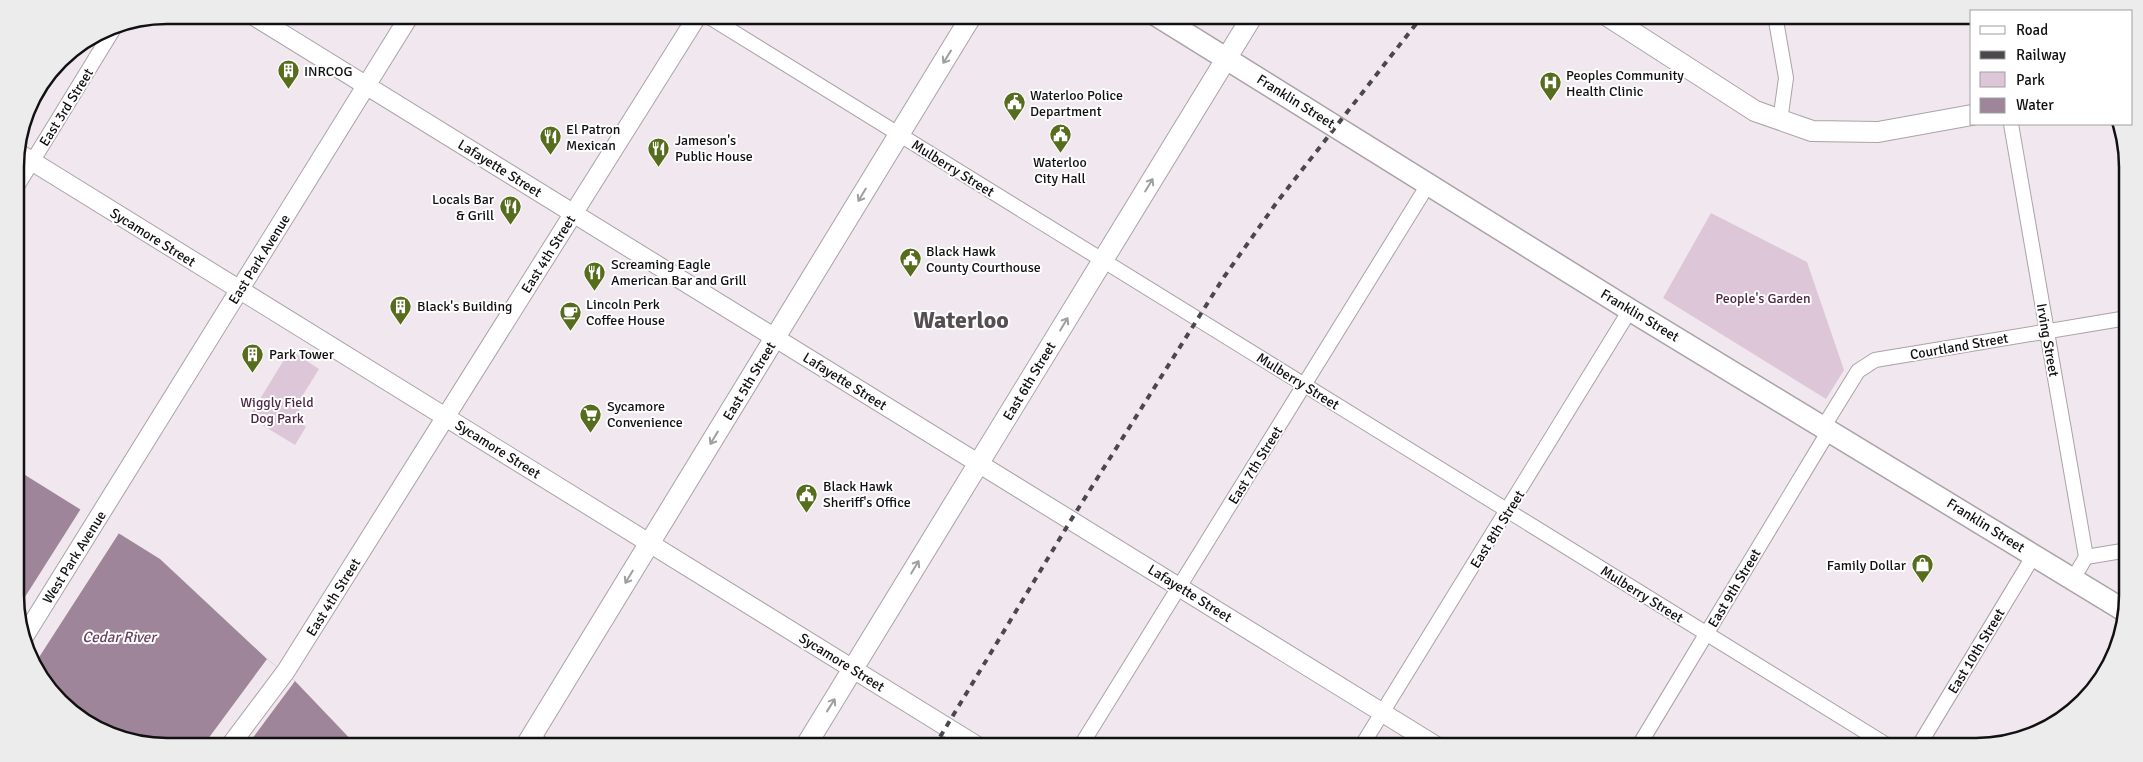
<svg xmlns="http://www.w3.org/2000/svg" width="2143" height="762" viewBox="0 0 2143 762" font-family="Signika,sans-serif">
  <style>
    .green { fill: #dec6d9 }
    .water { fill: #9f8599 }
    .pier { fill: #f0e8ee }
    .lines { fill: none; stroke-linecap: round; stroke-linejoin: round }
    .minor-casing { stroke: #aaa2a8; stroke-width: 16 }
    .tertiary-casing { stroke: #aaa2a8; stroke-width: 20 }
    .secondary-casing { stroke: #aaa2a8; stroke-width: 22 }
    .primary-casing { stroke: #aaa2a8; stroke-width: 24 }
    .minor { stroke: #fff; stroke-width: 14 }
    .tertiary { stroke: #fff; stroke-width: 18 }
    .secondary { stroke: #fff; stroke-width: 20 }
    .primary { stroke: #fff; stroke-width: 21 }
    .rail { stroke: #4b484b; stroke-width: 4; stroke-dasharray: 6 6; stroke-linecap: butt }
    .oneway { stroke: #a09fa0 }
    .labels { text-anchor: middle; stroke-width: 4; stroke-linejoin: round; paint-order: stroke }
    .poi-label { font-size: 14px; fill: #121012; stroke: #fff; text-anchor: start }
    .street-label { font-size: 14px; fill: #121012; stroke: #fff }
    .park-label { font-size: 14px; fill: #4d2746; stroke: #fff }
    .water-label { font-size: 15px; font-style: italic; fill: #684060; stroke: #fff }
    .town-label { font-size: 24px; font-weight: bold; fill: #554e53; stroke: #fff }
    .rim { fill: none; stroke: #121012; stroke-width: 2.5 }
  </style>
  <rect width="100%" height="100%" fill="#f0e8ee"/>
  <path class="green" d="M1711,213l96,49 37,108 -18,29 -163,-101z
    M290,350l29,19 -21,34 2,19 6,5 -11,18 -46,-28z"/>
  <path class="water" d="M17,470l143,89 107,100 28,22 63,66h-191l-49,-8 -66,-44 -34,-70z"/>
  <path class="pier" d="M82,507l39,23 -85,132 -18,-37v-17z
    M267,659l28,22 -49,66h-44z"/>
  <g class="lines">
    <defs>
      <path id="minor" d="M706,15l1184,732
        M1775,15l11,63 -6,43
        M2011,124l75,433
        M16,188l100,-163
        M1824,426l34,-55 17,-11 252,-42
        M2073,579l13,-22 42,-7
        M531,737l16,10
        M1080,747l349,-564
        M1361,747l269,-437
        M1638,747l192,-318
        M1918,747l116,-192"/>
      <path id="tertiary" d="M252,15l1186,732
        M17,152l962,595
        M24,637l386,-622
        M229,747l57,-76 412,-656"/>
      <path id="secondary" d="M1606,15l149,96 57,20 66,1 94,-17
        M525,747l447,-732
        M805,747l448,-732"/>
      <path id="primary" d="M1156,15l474,295 495,301"/>
    </defs>
    <use href="#minor" class="minor-casing"/>
    <use href="#tertiary" class="tertiary-casing"/>
    <use href="#secondary" class="secondary-casing"/>
    <use href="#primary" class="primary-casing"/>
    <use href="#minor" class="minor"/>
    <use href="#tertiary" class="tertiary"/>
    <use href="#secondary" class="secondary"/>
    <use href="#primary" class="primary"/>
    <path class="rail" d="M934,747l137,-227 153,-243 53,-75 146,-187"/>
  </g>
  <defs><path id="oneway-shaft" d="M-6 0H5M1.5-3L5.5 0L1.5 3" fill="none" stroke-width="1.6" stroke-linecap="round" stroke-linejoin="round" transform="scale(1.25)"/></defs>
  <g class="oneway">
    <use href="#oneway-shaft" transform="translate(947 57) rotate(122)"/>
    <use href="#oneway-shaft" transform="translate(1149 185) rotate(-59)"/>
    <use href="#oneway-shaft" transform="translate(862 195) rotate(121)"/>
    <use href="#oneway-shaft" transform="translate(1064 324) rotate(-59)"/>
    <use href="#oneway-shaft" transform="translate(714 438) rotate(121)"/>
    <use href="#oneway-shaft" transform="translate(915 567) rotate(-59)"/>
    <use href="#oneway-shaft" transform="translate(629 577) rotate(121)"/>
    <use href="#oneway-shaft" transform="translate(831 705) rotate(-58)"/>
  </g>
  <defs>
    <symbol id="building-pin" viewBox="-11 -11 22 30"><path d="M0 17L-7.5 6A9.5 9.5 0 1 1 7.5 6Z" fill="#566d1d" stroke="#fff"/><path d="M-4-6H4V6H1V3H-1V6H-4ZM-2.5-4.3h1.7v1.8h-1.7ZM.8-4.3h1.7v1.8H.8ZM-2.5-1h1.7V.8h-1.7ZM.8-1h1.7V.8H.8Z" fill="#fff"/></symbol>
    <symbol id="hospital-pin" viewBox="-11 -11 22 30"><path d="M0 17L-7.5 6A9.5 9.5 0 1 1 7.5 6Z" fill="#566d1d" stroke="#fff"/><path d="M-5-5h3v3.5h4V-5h3V5h-3V1.5h-4V5h-3Z" fill="#fff"/></symbol>
    <symbol id="civic-pin" viewBox="-11 -11 22 30"><path d="M0 17L-7.5 6A9.5 9.5 0 1 1 7.5 6Z" fill="#566d1d" stroke="#fff"/><path d="M-.6-6.5H3V-4.5H.6V-3L4-1V1h2V6H-6V1h2V-1L-.6-3ZM-1.2 2.5V6h2.4V2.5Z" fill="#fff"/></symbol>
    <symbol id="restaurant-pin" viewBox="-11 -11 22 30"><path d="M0 17L-7.5 6A9.5 9.5 0 1 1 7.5 6Z" fill="#566d1d" stroke="#fff"/><path d="M-5-6h1v4h1v-4h1v4h1v-4h1v5L-1.5 .5V6h-2V.5L-5-1ZM5-6V6H3V1.5H1.5Q1.5-4 5-6Z" fill="#fff"/></symbol>
    <symbol id="cafe-pin" viewBox="-11 -11 22 30"><path d="M0 17L-7.5 6A9.5 9.5 0 1 1 7.5 6Z" fill="#566d1d" stroke="#fff"/><path d="M-5.5-4.5H6V0H3Q3 3.5 0 3.5H-2.5Q-5.5 3.5-5.5 0ZM3-3.2v2h1.7v-2ZM-6 4.5H4V6H-6Z" fill="#fff"/></symbol>
    <symbol id="supermarket-pin" viewBox="-11 -11 22 30"><path d="M0 17L-7.5 6A9.5 9.5 0 1 1 7.5 6Z" fill="#566d1d" stroke="#fff"/><path d="M-6-5.5h2.5l.6 2H6L4.5 2H-2.5L-4.4-4H-6ZM-1.5 3.2a1.3 1.3 0 1 0 .1 0ZM3 3.2a1.3 1.3 0 1 0 .1 0Z" fill="#fff"/></symbol>
    <symbol id="shop-pin" viewBox="-11 -11 22 30"><path d="M0 17L-7.5 6A9.5 9.5 0 1 1 7.5 6Z" fill="#566d1d" stroke="#fff"/><path d="M-5-2.5h2.3a2.7 3.5 0 0 1 5.4 0H5L5.5 6h-11ZM-1.5-2.5h3a1.5 2.3 0 0 0-3 0Z" fill="#fff"/></symbol>
  </defs>
  <g fill-rule="evenodd">
    <use href="#building-pin" x="276" y="58" width="25" height="34"/>
    <use href="#hospital-pin" x="1538" y="70" width="25" height="34"/>
    <use href="#civic-pin" x="1002" y="90" width="25" height="34"/>
    <use href="#civic-pin" x="1048" y="122" width="25" height="34"/>
    <use href="#restaurant-pin" x="538" y="124" width="25" height="34"/>
    <use href="#restaurant-pin" x="646" y="136" width="25" height="34"/>
    <use href="#restaurant-pin" x="498" y="194" width="25" height="34"/>
    <use href="#civic-pin" x="898" y="246" width="25" height="34"/>
    <use href="#restaurant-pin" x="582" y="260" width="25" height="34"/>
    <use href="#building-pin" x="388" y="294" width="25" height="34"/>
    <use href="#cafe-pin" x="558" y="300" width="25" height="34"/>
    <use href="#building-pin" x="240" y="342" width="25" height="34"/>
    <use href="#supermarket-pin" x="578" y="402" width="25" height="34"/>
    <use href="#civic-pin" x="794" y="482" width="25" height="34"/>
    <use href="#shop-pin" x="1910" y="552" width="25" height="34"/>
  </g>
  <g class="labels">
    <g class="poi-label">
      <text x="304" y="76">INRCOG</text>
      <text x="1566" y="80">Peoples Community<tspan x="1566" dy="16">Health Clinic</tspan></text>
      <text x="1030" y="100">Waterloo Police<tspan x="1030" dy="16">Department</tspan></text>
      <text x="566" y="134">El Patron<tspan x="566" dy="16">Mexican</tspan></text>
      <text x="675" y="145">Jameson's<tspan x="675" dy="16">Public House</tspan></text>
      <text x="1060" y="167" text-anchor="middle">Waterloo<tspan x="1060" dy="16">City Hall</tspan></text>
      <text x="494" y="204" text-anchor="end">Locals Bar<tspan x="494" dy="16">&amp; Grill</tspan></text>
      <text x="926" y="256">Black Hawk<tspan x="926" dy="16">County Courthouse</tspan></text>
      <text x="611" y="269">Screaming Eagle<tspan x="611" dy="16">American Bar and Grill</tspan></text>
      <text x="586" y="309">Lincoln Perk<tspan x="586" dy="16">Coffee House</tspan></text>
      <text x="417" y="311">Black's Building</text>
      <text x="269" y="359">Park Tower</text>
      <text x="607" y="411">Sycamore<tspan x="607" dy="16">Convenience</tspan></text>
      <text x="823" y="491">Black Hawk<tspan x="823" dy="16">Sheriff's Office</tspan></text>
      <text x="1906" y="570" text-anchor="end">Family Dollar</text>
    </g>
    <g class="street-label">
      <text transform="translate(1296 101) rotate(32)" y="5">Franklin Street</text>
      <text transform="translate(66 107) rotate(-58)" y="5">East 3rd Street</text>
      <text transform="translate(500 168) rotate(32)" y="5">Lafayette Street</text>
      <text transform="translate(953 168) rotate(32)" y="5">Mulberry Street</text>
      <text transform="translate(153 237) rotate(32)" y="5">Sycamore Street</text>
      <text transform="translate(548 254) rotate(-58)" y="5">East 4th Street</text>
      <text transform="translate(259 259) rotate(-58)" y="5">East Park Avenue</text>
      <text transform="translate(1640 315) rotate(31)" y="5">Franklin Street</text>
      <text transform="translate(2048 340) rotate(80)" y="5">Irving Street</text>
      <text transform="translate(1959 346) rotate(-10)" y="5">Courtland Street</text>
      <text transform="translate(749 381) rotate(-59)" y="5">East 5th Street</text>
      <text transform="translate(845 381) rotate(32)" y="5">Lafayette Street</text>
      <text transform="translate(1029 381) rotate(-59)" y="5">East 6th Street</text>
      <text transform="translate(1298 381) rotate(32)" y="5">Mulberry Street</text>
      <text transform="translate(498 449) rotate(32)" y="5">Sycamore Street</text>
      <text transform="translate(1255 465) rotate(-58)" y="5">East 7th Street</text>
      <text transform="translate(1986 525) rotate(32)" y="5">Franklin Street</text>
      <text transform="translate(1497 529) rotate(-58)" y="5">East 8th Street</text>
      <text transform="translate(74 557) rotate(-58)" y="5">West Park Avenue</text>
      <text transform="translate(1734 588) rotate(-59)" y="5">East 9th Street</text>
      <text transform="translate(1190 593) rotate(32)" y="5">Lafayette Street</text>
      <text transform="translate(1642 594) rotate(32)" y="5">Mulberry Street</text>
      <text transform="translate(333 597) rotate(-58)" y="5">East 4th Street</text>
      <text transform="translate(1976 651) rotate(-59)" y="5">East 10th Street</text>
      <text transform="translate(842 662) rotate(32)" y="5">Sycamore Street</text>
    </g>
    <g class="park-label">
      <text x="1763" y="303">People's Garden</text>
      <text x="277" y="407">Wiggly Field<tspan x="277" dy="16">Dog Park</tspan></text>
    </g>
    <g class="water-label">
      <text x="119" y="642">Cedar River</text>
    </g>
    <g class="town-label">
      <text x="961" y="328">Waterloo</text>
    </g>
  </g>
  <path d="M0 0H2143V762H0ZM167 24H1976A143 143 0 0 1 2119 167V595A143 143 0 0 1 1976 738H167A143 143 0 0 1 24 595V167A143 143 0 0 1 167 24Z" fill="#ececec" fill-rule="evenodd"/>
  <path class="rim" d="M167 24H1976A143 143 0 0 1 2119 167V595A143 143 0 0 1 1976 738H167A143 143 0 0 1 24 595V167A143 143 0 0 1 167 24Z"/>
  <rect x="1970" y="10" width="162" height="115" fill="#ffffff" stroke="#a09fa0"/>
  <rect x="1980" y="26" width="25" height="8" fill="#ffffff" stroke="#a09fa0"/>
  <text x="2016" y="35" font-size="15" fill="#121012">Road</text>
  <rect x="1980" y="51" width="25" height="8" fill="#4b484b" stroke="#a09fa0"/>
  <text x="2016" y="60" font-size="15" fill="#121012">Railway</text>
  <rect x="1980" y="72" width="25" height="15" fill="#dec6d9" stroke="#a09fa0"/>
  <text x="2016" y="85" font-size="15" fill="#121012">Park</text>
  <rect x="1980" y="98" width="25" height="15" fill="#9f8599" stroke="#a09fa0"/>
  <text x="2016" y="110" font-size="15" fill="#121012">Water</text>
</svg>
